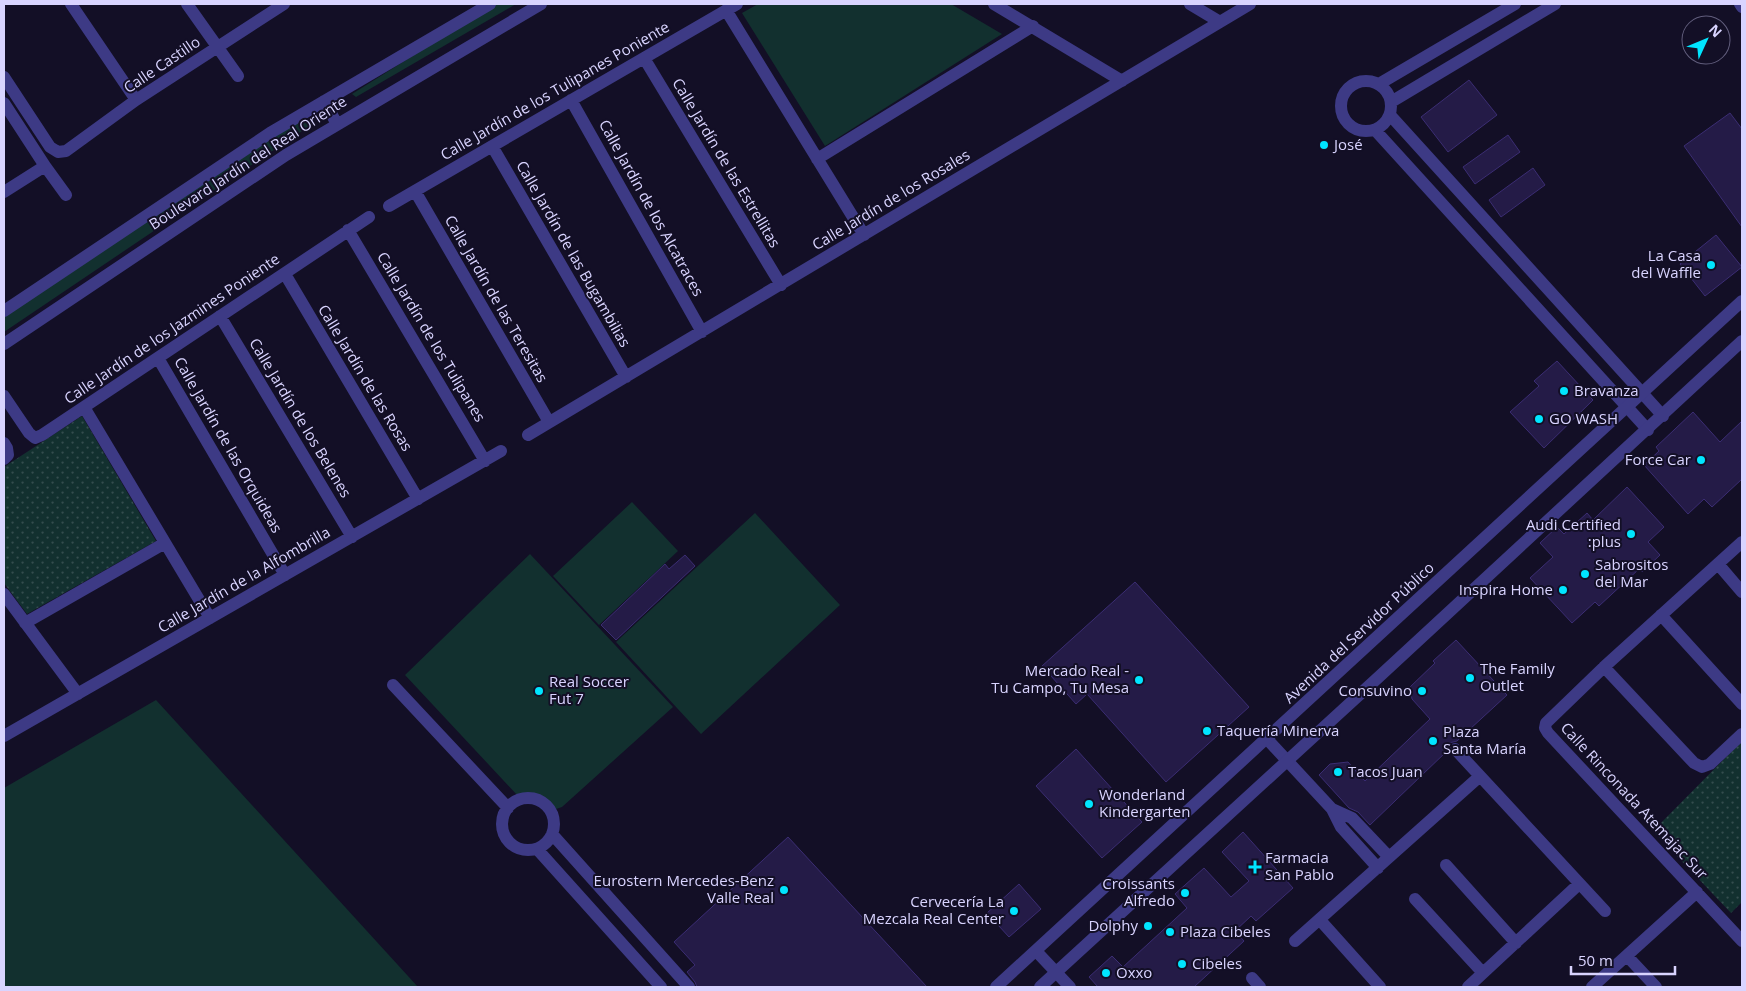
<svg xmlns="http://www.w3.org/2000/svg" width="1746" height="991" viewBox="0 0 1746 991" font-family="'Open Sans',sans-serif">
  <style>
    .green { fill: #12302f }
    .park { fill: url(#park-dots) }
    .building { fill: #241b47; stroke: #3b2d73 }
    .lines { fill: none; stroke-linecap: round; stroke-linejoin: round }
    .minor { stroke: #3d3a85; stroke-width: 12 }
    .tertiary { stroke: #3d3a85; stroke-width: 12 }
    .poi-dot { fill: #00e5ff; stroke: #130f26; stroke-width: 2 }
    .labels { text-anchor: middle; stroke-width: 4; stroke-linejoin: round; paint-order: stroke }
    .street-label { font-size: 15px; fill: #d9d4ff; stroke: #130f26 }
    .poi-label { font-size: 15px; fill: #d9d4ff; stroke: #130f26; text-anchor: start }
  </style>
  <defs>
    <pattern id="park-dots" width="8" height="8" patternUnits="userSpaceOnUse" patternTransform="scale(1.25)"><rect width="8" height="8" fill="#12302f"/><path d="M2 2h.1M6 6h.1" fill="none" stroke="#344d4e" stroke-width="1.8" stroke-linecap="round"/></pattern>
  </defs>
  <rect width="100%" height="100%" fill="#130f26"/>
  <path class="green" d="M495,4h21l-160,93 -4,-3z
    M758,4h193l51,30 -177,112 -83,-133z
    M300,119h8v8l-304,205v-15z
    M632,502l46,49 -79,74 -46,-49z
    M755,513l85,92 -139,129 -85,-92z
    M530,554l143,153 -111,100 -6,2c-12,-15 -19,-18 -38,-13l-113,-121z
    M156,700l262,287h-414v-199z"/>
  <path class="park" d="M82,416l74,125 -129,73 -23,-31v-116z
    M1742,741v161l-11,11 -78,-82z"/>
  <path class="building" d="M1469,80l28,35 -49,37 -27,-35z
    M1730,113l12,16v98l-58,-81z
    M1508,135l12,17 -45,32 -12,-17z
    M1533,168l12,17 -44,32 -12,-17z
    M1716,235l26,32 -37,29 -25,-32z
    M1557,361l36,39 -49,48 -34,-36 29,-26 -5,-5z
    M1693,412l27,30 22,-21v58l-30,28 -8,-8 -16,15 -44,-49 15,-14 -3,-4z
    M1627,487l37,40 -16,15 12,13 -18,17 -3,-3 -40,37 -4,-4 -23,21 -42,-45 23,-21 -13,-14 17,-16 7,7 23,-21 6,7z
    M685,555l10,11 -79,74 -15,-15 64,-61 4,5z
    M1135,582l114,125 -83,75 -79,-88 -11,10 -34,-38z
    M1456,640l51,55 -50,46 -8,2 -2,8 -77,74 -12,-13 -9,-4 -30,-33 11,-11 18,-2 17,19 65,-62 -18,-20 -2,-12 25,-24 -2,-2z
    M1076,749l66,73 -40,36 -66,-72z
    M1243,832l50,56 -37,33 -5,-5 -16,15 9,10 -50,46h-96l-9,-10 23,-21 11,11 64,-59 -12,-14 29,-26 27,29 18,-16 -27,-29z
    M788,837l139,150h-230l-2,-5 -8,-10 8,-7 -21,-23z
    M1019,884l22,25 -32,28 -22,-24z"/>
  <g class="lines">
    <path class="minor" d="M71,4l65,96
      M187,4l51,72
      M994,4l128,77
      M1190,4l30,18
      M1740,4l2,3
      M726,10l138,225
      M644,58l137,227
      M4,77l46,70 8,5 8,-1 70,-51 148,-96
      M1341 106a25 25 0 1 1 50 0a25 25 0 1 1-50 0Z
      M1379,84l136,-80
      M571,100l131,232
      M324,101l13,23
      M1391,102l164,-98
      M4,103l41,63 21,29
      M1390,115l273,301
      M1375,130l273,300
      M492,146l134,231
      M817,159l216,-133
      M415,191l134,231
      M4,192l41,-26
      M389,206l348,-202
      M348,230l137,231
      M285,274l133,225
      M4,311l266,-178 220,-129
      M220,316l132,221
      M4,344l282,-189 255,-151
      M158,358l127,217
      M4,396l25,37 6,5 7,-3 327,-218
      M84,407l126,211
      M528,435l722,-431
      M4,443l3,5 1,7 -4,4
      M1742,542l-138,125 -58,56 -1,5 3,5 194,208
      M1718,564l24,28
      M4,594l74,100
      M1661,615l81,89
      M25,623l140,-80
      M1604,667l90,96 8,4 8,-3 32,-30
      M393,685l115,123
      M4,736l497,-285
      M1267,739l65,70 9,18 37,41
      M1455,749l150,162
      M502 824a26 26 0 1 1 52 0a26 26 0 1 1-52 0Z
      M1332,809l20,9 37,39
      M552,834l137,153
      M537,849l124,138
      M1446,865l70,78
      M1415,899l68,74
      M1320,920l60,67
      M1295,941l184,-164
      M1627,956l29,31
      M1252,978l8,9
      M1468,987l111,-103
      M1592,987l105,-95"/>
    <path class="tertiary" d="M1036,951l34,36
      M996,987l746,-686
      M1040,987l342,-313 360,-333"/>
  </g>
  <g class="poi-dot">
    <circle cx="1324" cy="145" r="5"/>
    <circle cx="1711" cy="265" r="5"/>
    <circle cx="1564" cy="391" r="5"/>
    <circle cx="1539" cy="419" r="5"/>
    <circle cx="1701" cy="460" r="5"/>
    <circle cx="1631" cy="534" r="5"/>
    <circle cx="1585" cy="574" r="5"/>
    <circle cx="1563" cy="590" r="5"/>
    <circle cx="1470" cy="678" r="5"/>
    <circle cx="1139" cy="680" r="5"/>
    <circle cx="539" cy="691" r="5"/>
    <circle cx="1422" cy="691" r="5"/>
    <circle cx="1207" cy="731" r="5"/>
    <circle cx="1433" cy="741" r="5"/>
    <circle cx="1338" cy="772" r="5"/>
    <circle cx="1089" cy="804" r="5"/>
    <path d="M1252.5 859.5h5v5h5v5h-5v5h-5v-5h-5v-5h5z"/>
    <circle cx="784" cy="890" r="5"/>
    <circle cx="1185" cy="893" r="5"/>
    <circle cx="1014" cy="911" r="5"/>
    <circle cx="1148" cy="926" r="5"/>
    <circle cx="1170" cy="932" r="5"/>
    <circle cx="1182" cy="964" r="5"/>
    <circle cx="1106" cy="973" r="5"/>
  </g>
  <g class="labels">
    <g class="street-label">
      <text transform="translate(162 65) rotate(-34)" y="5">Calle Castillo</text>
      <text transform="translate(555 91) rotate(-30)" y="5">Calle Jardín de los Tulipanes Poniente</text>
      <text transform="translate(248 163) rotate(-33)" y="5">Boulevard Jardín del Real Oriente</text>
      <text transform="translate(726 163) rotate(59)" y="5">Calle Jardín de las Estrellitas</text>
      <text transform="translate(891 200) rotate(-31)" y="5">Calle Jardín de los Rosales</text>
      <text transform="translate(651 208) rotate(61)" y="5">Calle Jardín de los Alcatraces</text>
      <text transform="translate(573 254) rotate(60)" y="5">Calle Jardín de las Bugambilias</text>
      <text transform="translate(496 299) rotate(60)" y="5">Calle Jardín de las Teresitas</text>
      <text transform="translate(172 329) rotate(-34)" y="5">Calle Jardín de los Jazmines Poniente</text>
      <text transform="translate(431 337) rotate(59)" y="5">Calle Jardín de los Tulipanes</text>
      <text transform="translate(365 378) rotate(59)" y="5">Calle Jardín de las Rosas</text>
      <text transform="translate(300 418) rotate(59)" y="5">Calle Jardín de los Belenes</text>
      <text transform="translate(228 445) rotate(60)" y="5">Calle Jardín de las Orquideas</text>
      <text transform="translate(244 580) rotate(-30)" y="5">Calle Jardín de la Alfombrilla</text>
      <text transform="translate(1359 633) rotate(-43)" y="5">Avenida del Servidor Público</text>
      <text transform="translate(1634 801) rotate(47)" y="5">Calle Rinconada Atemajac Sur</text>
    </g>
    <g class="poi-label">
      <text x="1334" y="150">José</text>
      <text x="1701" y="261" text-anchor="end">La Casa<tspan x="1701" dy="17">del Waffle</tspan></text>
      <text x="1574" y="396">Bravanza</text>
      <text x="1549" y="424">GO WASH</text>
      <text x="1691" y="465" text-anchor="end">Force Car</text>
      <text x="1621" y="530" text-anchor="end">Audi Certified<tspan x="1621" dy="17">:plus</tspan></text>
      <text x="1595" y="570">Sabrositos<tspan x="1595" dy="17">del Mar</tspan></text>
      <text x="1553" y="595" text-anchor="end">Inspira Home</text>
      <text x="1480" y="674">The Family<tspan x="1480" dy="17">Outlet</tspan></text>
      <text x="1129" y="676" text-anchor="end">Mercado Real -<tspan x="1129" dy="17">Tu Campo, Tu Mesa</tspan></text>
      <text x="549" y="687">Real Soccer<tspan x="549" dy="17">Fut 7</tspan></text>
      <text x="1412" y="696" text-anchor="end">Consuvino</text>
      <text x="1217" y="736">Taquería Minerva</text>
      <text x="1443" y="737">Plaza<tspan x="1443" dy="17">Santa María</tspan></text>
      <text x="1348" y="777">Tacos Juan</text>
      <text x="1099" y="800">Wonderland<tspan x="1099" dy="17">Kindergarten</tspan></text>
      <text x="1265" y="863">Farmacia<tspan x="1265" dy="17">San Pablo</tspan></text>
      <text x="774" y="886" text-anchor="end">Eurostern Mercedes-Benz<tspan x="774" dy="17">Valle Real</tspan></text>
      <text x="1175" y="889" text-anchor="end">Croissants<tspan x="1175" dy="17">Alfredo</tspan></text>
      <text x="1004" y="907" text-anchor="end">Cervecería La<tspan x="1004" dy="17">Mezcala Real Center</tspan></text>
      <text x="1138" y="931" text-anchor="end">Dolphy</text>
      <text x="1180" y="937">Plaza Cibeles</text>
      <text x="1192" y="969">Cibeles</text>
      <text x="1116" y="978">Oxxo</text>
    </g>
  </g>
  <rect width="1746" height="991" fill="none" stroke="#d9d4ff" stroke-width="10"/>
  <g transform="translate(1706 40) rotate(46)"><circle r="24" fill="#130f26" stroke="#625e7d"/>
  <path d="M0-4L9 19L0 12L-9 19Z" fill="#00e5ff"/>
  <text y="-8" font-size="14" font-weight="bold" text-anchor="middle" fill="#d9d4ff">N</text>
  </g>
  <path d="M1571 966v8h104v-8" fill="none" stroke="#d9d4ff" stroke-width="2.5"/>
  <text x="1578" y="966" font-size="15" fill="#d9d4ff" stroke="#130f26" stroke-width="4" paint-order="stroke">50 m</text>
</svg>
